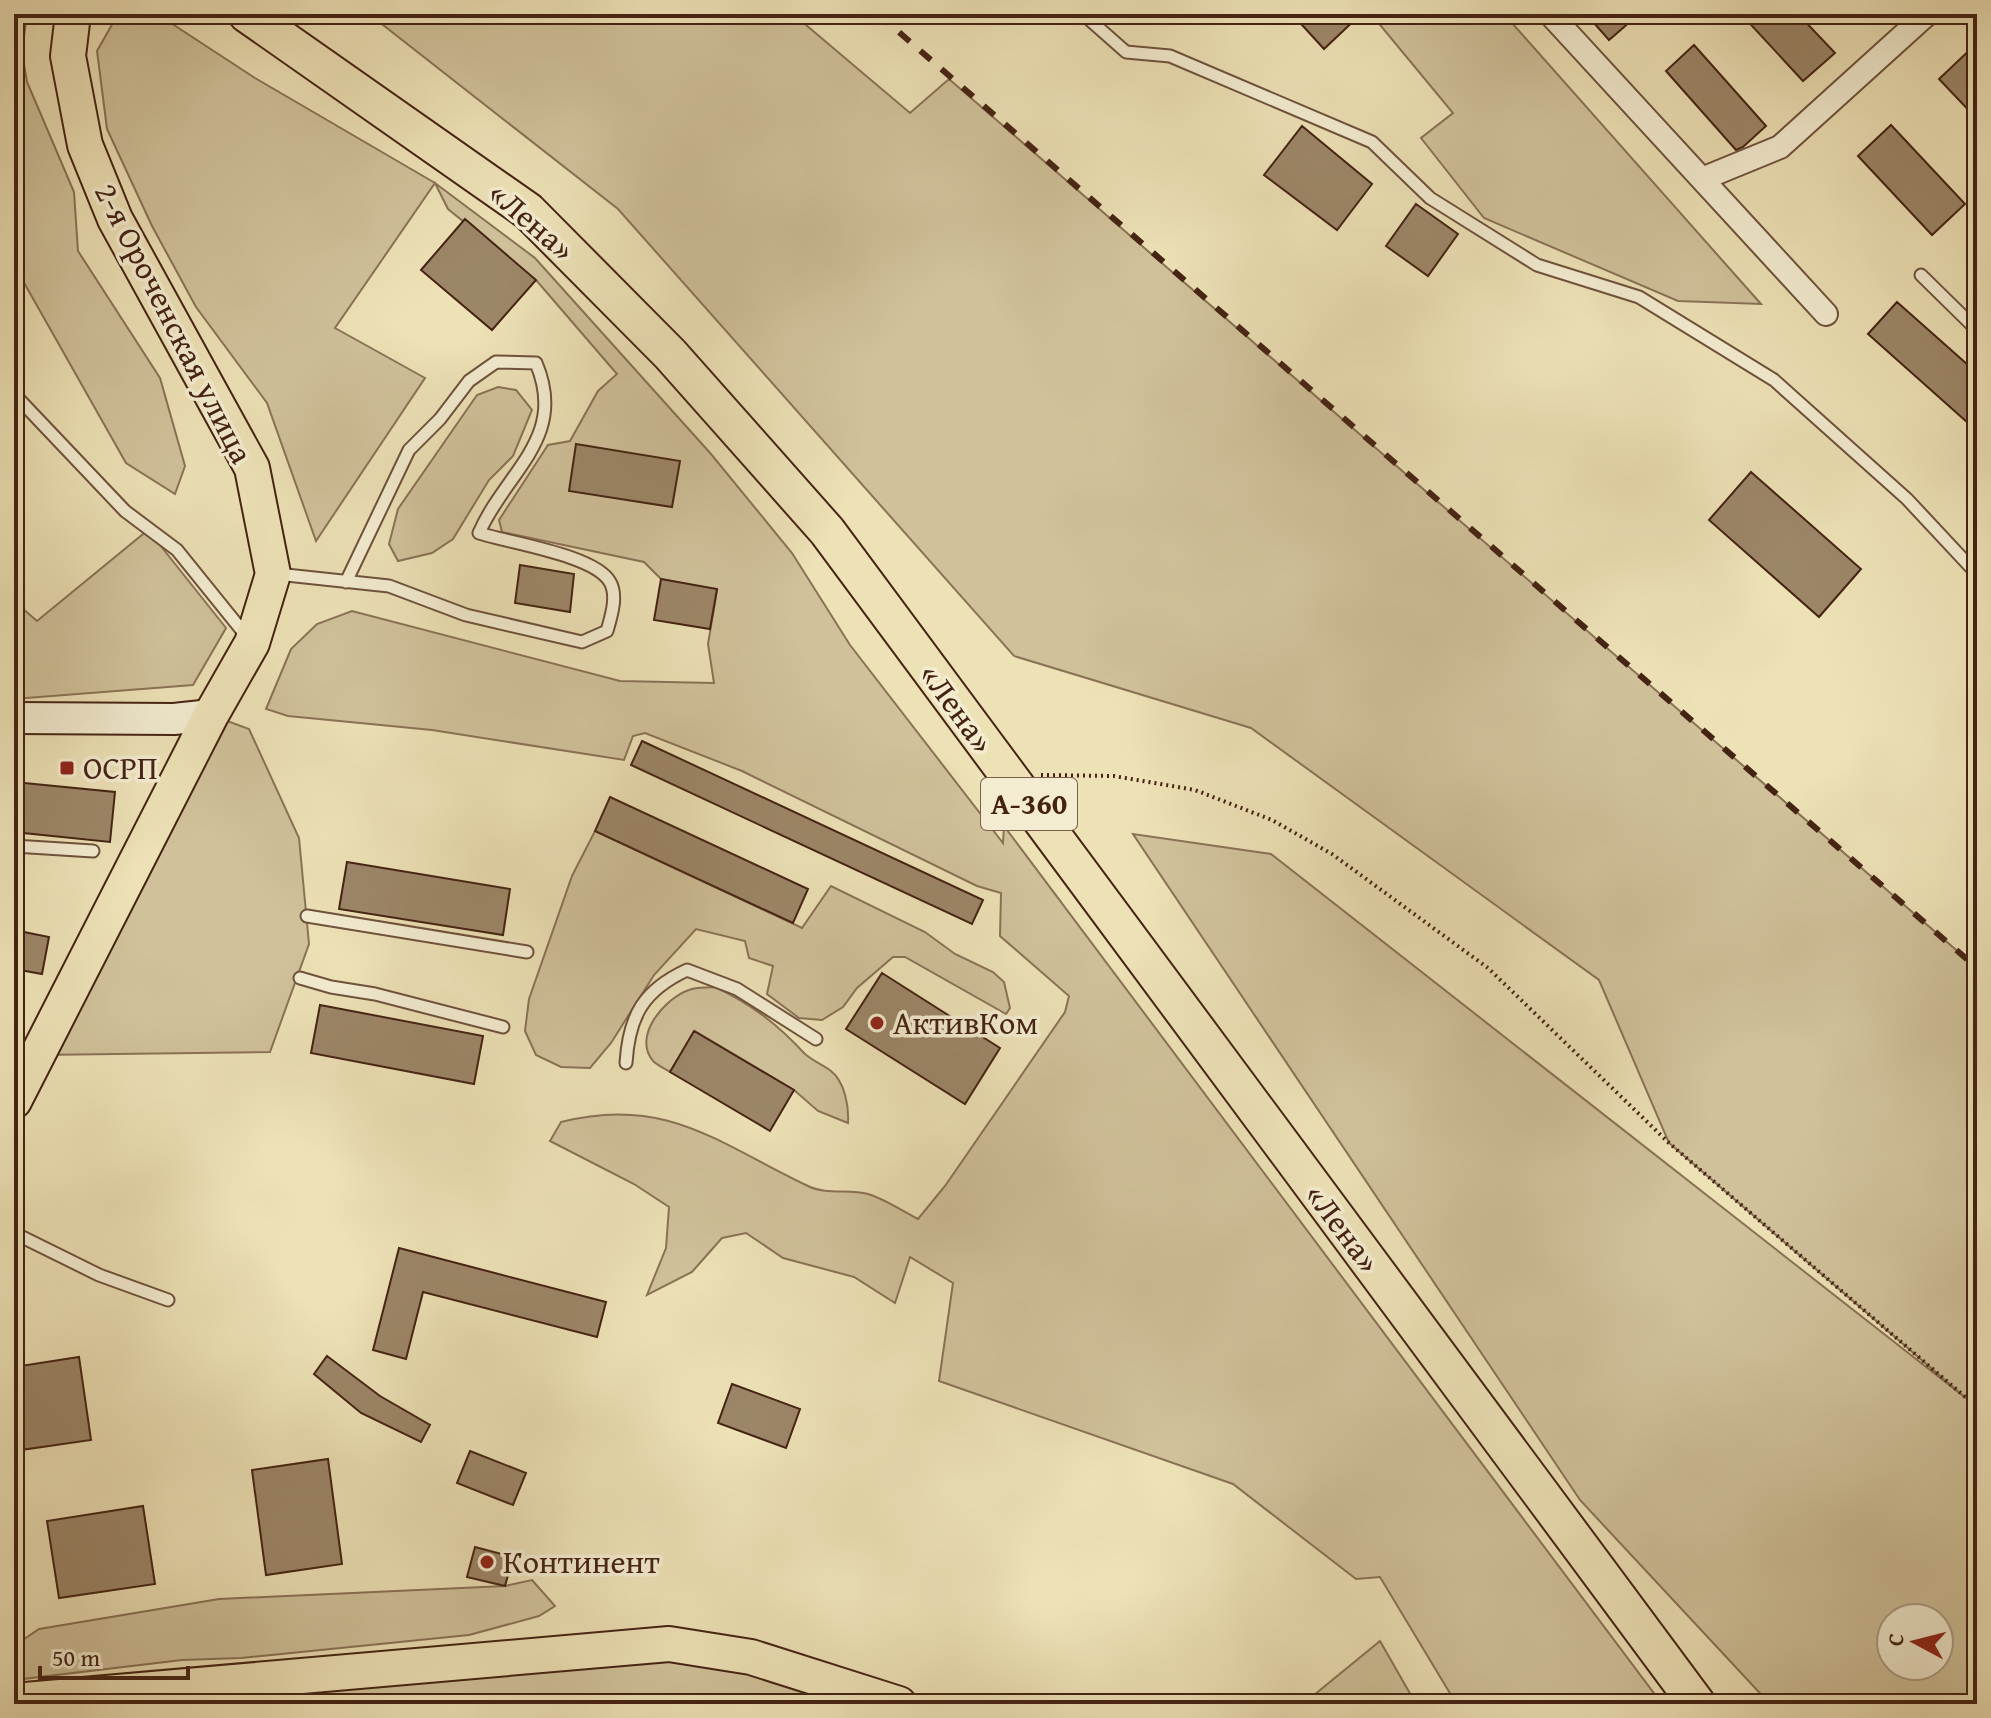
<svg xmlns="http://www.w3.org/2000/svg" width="1991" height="1718" viewBox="0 0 1991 1718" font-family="'Gentium Book Plus',serif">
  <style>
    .green { fill: #d0c19a; stroke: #8a7256; stroke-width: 2; fill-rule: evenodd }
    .building { fill: #9c8668; stroke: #452313; stroke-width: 2 }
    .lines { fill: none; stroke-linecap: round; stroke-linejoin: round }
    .service-casing { stroke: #6f523c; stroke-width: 15 }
    .minor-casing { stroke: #6f523c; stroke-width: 26 }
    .secondary-casing { stroke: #452313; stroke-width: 34 }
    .primary-casing { stroke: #452313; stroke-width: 38 }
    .trunk-casing { stroke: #452313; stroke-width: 40 }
    .path { stroke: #452313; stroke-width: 4; stroke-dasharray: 2 4; stroke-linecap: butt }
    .service { stroke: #f3ecd0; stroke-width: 11 }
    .minor { stroke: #f3ecd0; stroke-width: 22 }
    .secondary { stroke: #f3ecd0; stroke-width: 30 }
    .primary { stroke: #ede1b6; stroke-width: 34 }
    .trunk { stroke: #ede1b6; stroke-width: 36 }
    .rail { stroke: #452313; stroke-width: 6; stroke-dasharray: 14 14; stroke-linecap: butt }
    .poi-dot { fill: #8f2418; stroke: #f3ecd0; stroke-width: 3 }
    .labels { text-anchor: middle; stroke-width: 7; stroke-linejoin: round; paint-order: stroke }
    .shield { fill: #f3ecd0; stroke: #795f4c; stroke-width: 2 }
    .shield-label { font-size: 30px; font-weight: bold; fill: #452313 }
    .street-label { font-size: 32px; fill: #452313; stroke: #f3ecd0 }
    .poi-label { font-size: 32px; fill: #452313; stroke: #f3ecd0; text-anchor: start }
  </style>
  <rect width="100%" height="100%" fill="#ede1b6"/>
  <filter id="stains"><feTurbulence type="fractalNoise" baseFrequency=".0025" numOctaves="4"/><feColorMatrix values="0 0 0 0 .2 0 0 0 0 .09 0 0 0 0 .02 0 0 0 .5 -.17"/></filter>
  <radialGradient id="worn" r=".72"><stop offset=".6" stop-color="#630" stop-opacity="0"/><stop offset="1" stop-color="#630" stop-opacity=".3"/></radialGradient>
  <path class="green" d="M14,14h13l-5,38 5,30 47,110 4,59 82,127 25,88 -10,28 -49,-31 -112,-198z
    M118,14h39l98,64 180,105 100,75 176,196 81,99 58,92 153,198 1,-17 658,878h-213l5,-4 -74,-123 -24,2 -123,-95 -294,-103 14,-98 -43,-26 -15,46 -41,-26 -71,-19 -37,-25 -24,5 -30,34 -45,23 19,-47 3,-41 -35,-23 -84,-43 11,-19c105,-27 158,22 247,64 18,9 41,3 60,8 17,5 34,17 50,25l27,-33 120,-174 4,-16 -69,-60 1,-43 -24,-7 -235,-115 -97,-38 -12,3 -9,24 -192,-30 -144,-14 -22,-7 25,-60 26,-25 35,-13 268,70 94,2 -6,-39 9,-54 -56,-11 -17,-17 -142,-30 -3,-12 49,-75 22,-4 28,-50 19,-17 -81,-94 -88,-71 -13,-26 -100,145 90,50 -109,163 -49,-138 -71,-96 -44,-81 -45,-97 -10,-78z
    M369,14h424l117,99 39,-34 1028,889v736h-207l-190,-204 -447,-666 138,20 696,545 -298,-256 -70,-163 -348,-252 -237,-72 -396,-447zM1891,1618h48v48h-48z
    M1371,14h133l257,290 -83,-3 -194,-83 -63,-80 32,-25z
    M498,387l18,3 16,20 -19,46 -24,24 -36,59 -21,14 -34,8 -9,-17 9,-35 79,-114z
    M148,530l78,98 -33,57 -179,14v-98l23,20z
    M211,715l38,14 50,109 10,106 -39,108 -232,3z
    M595,831l207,97 29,-42 94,46 30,22 38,18 11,10 6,26 -4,6 -101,-57h-12l-36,31 -14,19 -21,13 -23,-2 -32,-24 6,-28 -24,-8 -4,-17 -49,-12 -42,46 -43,68 -21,25 -29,-1 -25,-12 -11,-24 4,-32 43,-123z
    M715,987c37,17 63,38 90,67 8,7 18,11 26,17 14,11 18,36 17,52l-30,-12 -24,-21 -99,-59 -25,41c-5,-3 -13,-7 -17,-11 -21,-25 12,-63 36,-71 7,-3 18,-2 26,-3z
    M532,1580l23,26 -16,10 -70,19 -228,23 -59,2 -168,20v-34l25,-17 180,-30 286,-13z
    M1380,1641l36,63h-113z
    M669,1644l230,60h-885z"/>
  <path class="building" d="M1292,14h69l-37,35z
    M1586,14h53l-30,26z
    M1741,14h57l37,39 -32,28z
    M1977,43v76l-38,-40z
    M1694,45l72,81 -23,21 -7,3 -70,-79z
    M1891,125l74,79 -33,31 -74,-79z
    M1302,126l70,58 -35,46 -73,-55z
    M1416,204l42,30 -30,42 -42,-30z
    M465,219l71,61 -44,50 -71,-60z
    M1897,302l80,71v58l-109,-97z
    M576,444l104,17 -8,46 -103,-16z
    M1751,472l110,97 -42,48 -110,-97z
    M520,565l54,9 -4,38 -55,-9z
    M661,579l56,10 -7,40 -56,-9z
    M642,741l341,159 -11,24 -341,-159z
    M14,782l101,10 -5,50 -96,-10z
    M610,797l198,92 -15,34 -198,-92z
    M347,862l163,27 -7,46 -164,-26z
    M14,930l35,7 -7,37 -28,-5z
    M882,973l118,75 -35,56 -119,-75z
    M320,1005l163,31 -9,48 -163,-31z
    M694,1031l100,59 -24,41 -100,-59z
    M399,1248l207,54 -9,35 -174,-45 -17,67 -33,-9z
    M327,1356l53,40 50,29 -9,17 -60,-29 -47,-39z
    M79,1357l12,83 -77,11v-84z
    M732,1384l68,25 -14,39 -68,-25z
    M470,1451l56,22 -13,32 -56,-22z
    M328,1459l14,105 -76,11 -14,-105z
    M143,1506l12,78 -96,14 -12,-77z
    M475,1547l38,10 -8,29 -38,-9z"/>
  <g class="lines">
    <defs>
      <path id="service" d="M1083,14l43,38 44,4 202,86 58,56 107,67 102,32 135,83 133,119 70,75
        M1921,275l56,55
        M14,394l111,117 52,39 71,88
        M277,574l112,12 77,29 116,27 25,-11c4,-14 11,-35 3,-49 -15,-27 -101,-39 -131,-49 27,-62 89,-95 57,-170l-40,-1 -27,19 -29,38 -31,31 -63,132
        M14,846l79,5
        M307,916l220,36
        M300,978l31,9 44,7 128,33
        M626,1063c3,-48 18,-73 61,-93l50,19 79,50
        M14,1233l85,42 69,25"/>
      <path id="minor" d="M1550,14l276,300
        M1702,179l78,-32 147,-133"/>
      <path id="secondary" d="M14,718l160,1 37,-4"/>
      <path id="primary" d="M14,1101l197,-386 41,-72 21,-69 -21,-106 -137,-249 -30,-74 -17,-89 5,-42
        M14,1701l655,-57 82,13 148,47"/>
      <path id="trunk" d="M247,14l281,197 142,143 157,177 870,1173"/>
    </defs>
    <use href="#service" class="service-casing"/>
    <use href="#minor" class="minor-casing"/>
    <use href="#secondary" class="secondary-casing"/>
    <use href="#primary" class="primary-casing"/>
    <use href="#trunk" class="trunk-casing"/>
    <path class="path" d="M1041,775l73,1 81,14 77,30 60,34 156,114 181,175 308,264"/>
    <use href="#service" class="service"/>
    <use href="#minor" class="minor"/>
    <use href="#secondary" class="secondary"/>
    <use href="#primary" class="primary"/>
    <use href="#trunk" class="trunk"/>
    <path class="rail" d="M878,14l1099,954"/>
  </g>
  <g class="poi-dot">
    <rect x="59" y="760" width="16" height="16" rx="4"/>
    <circle cx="877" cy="1023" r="8"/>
    <circle cx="487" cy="1562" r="8"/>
  </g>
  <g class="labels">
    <rect class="shield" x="981" y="778" width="96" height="52" rx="6"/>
    <g class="shield-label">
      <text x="1029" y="814">А-360</text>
    </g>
    <g class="street-label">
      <text transform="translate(532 221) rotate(41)" y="11">«Лена»</text>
      <text transform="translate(174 323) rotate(63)" y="11">2-я Ороченская улица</text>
      <text transform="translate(957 708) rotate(54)" y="11">«Лена»</text>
      <text transform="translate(1343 1228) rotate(53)" y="11">«Лена»</text>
    </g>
    <g class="poi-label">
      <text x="83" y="779">ОСРП</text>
      <text x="893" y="1034">АктивКом</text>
      <text x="503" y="1573">Континент</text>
    </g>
  </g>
  <rect width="1991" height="1718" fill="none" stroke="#ede1b6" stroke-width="48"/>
  <rect x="16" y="16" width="1959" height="1686" fill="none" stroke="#452313" stroke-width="4"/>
  <rect x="24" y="24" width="1943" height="1670" fill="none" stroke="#452313" stroke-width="2"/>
  <g transform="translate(1915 1642) rotate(277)"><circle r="38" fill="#f3ecd0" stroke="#ad9c84" stroke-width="2"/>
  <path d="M0-6L14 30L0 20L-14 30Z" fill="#8f2418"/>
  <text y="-12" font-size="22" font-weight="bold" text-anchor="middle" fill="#452313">С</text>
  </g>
  <path d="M40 1666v12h148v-12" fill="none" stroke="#452313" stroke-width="4"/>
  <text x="52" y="1666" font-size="24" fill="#452313" stroke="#f3ecd0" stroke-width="6" paint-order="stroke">50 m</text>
  <rect width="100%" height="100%" filter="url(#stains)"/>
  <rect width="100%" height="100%" fill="url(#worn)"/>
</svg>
